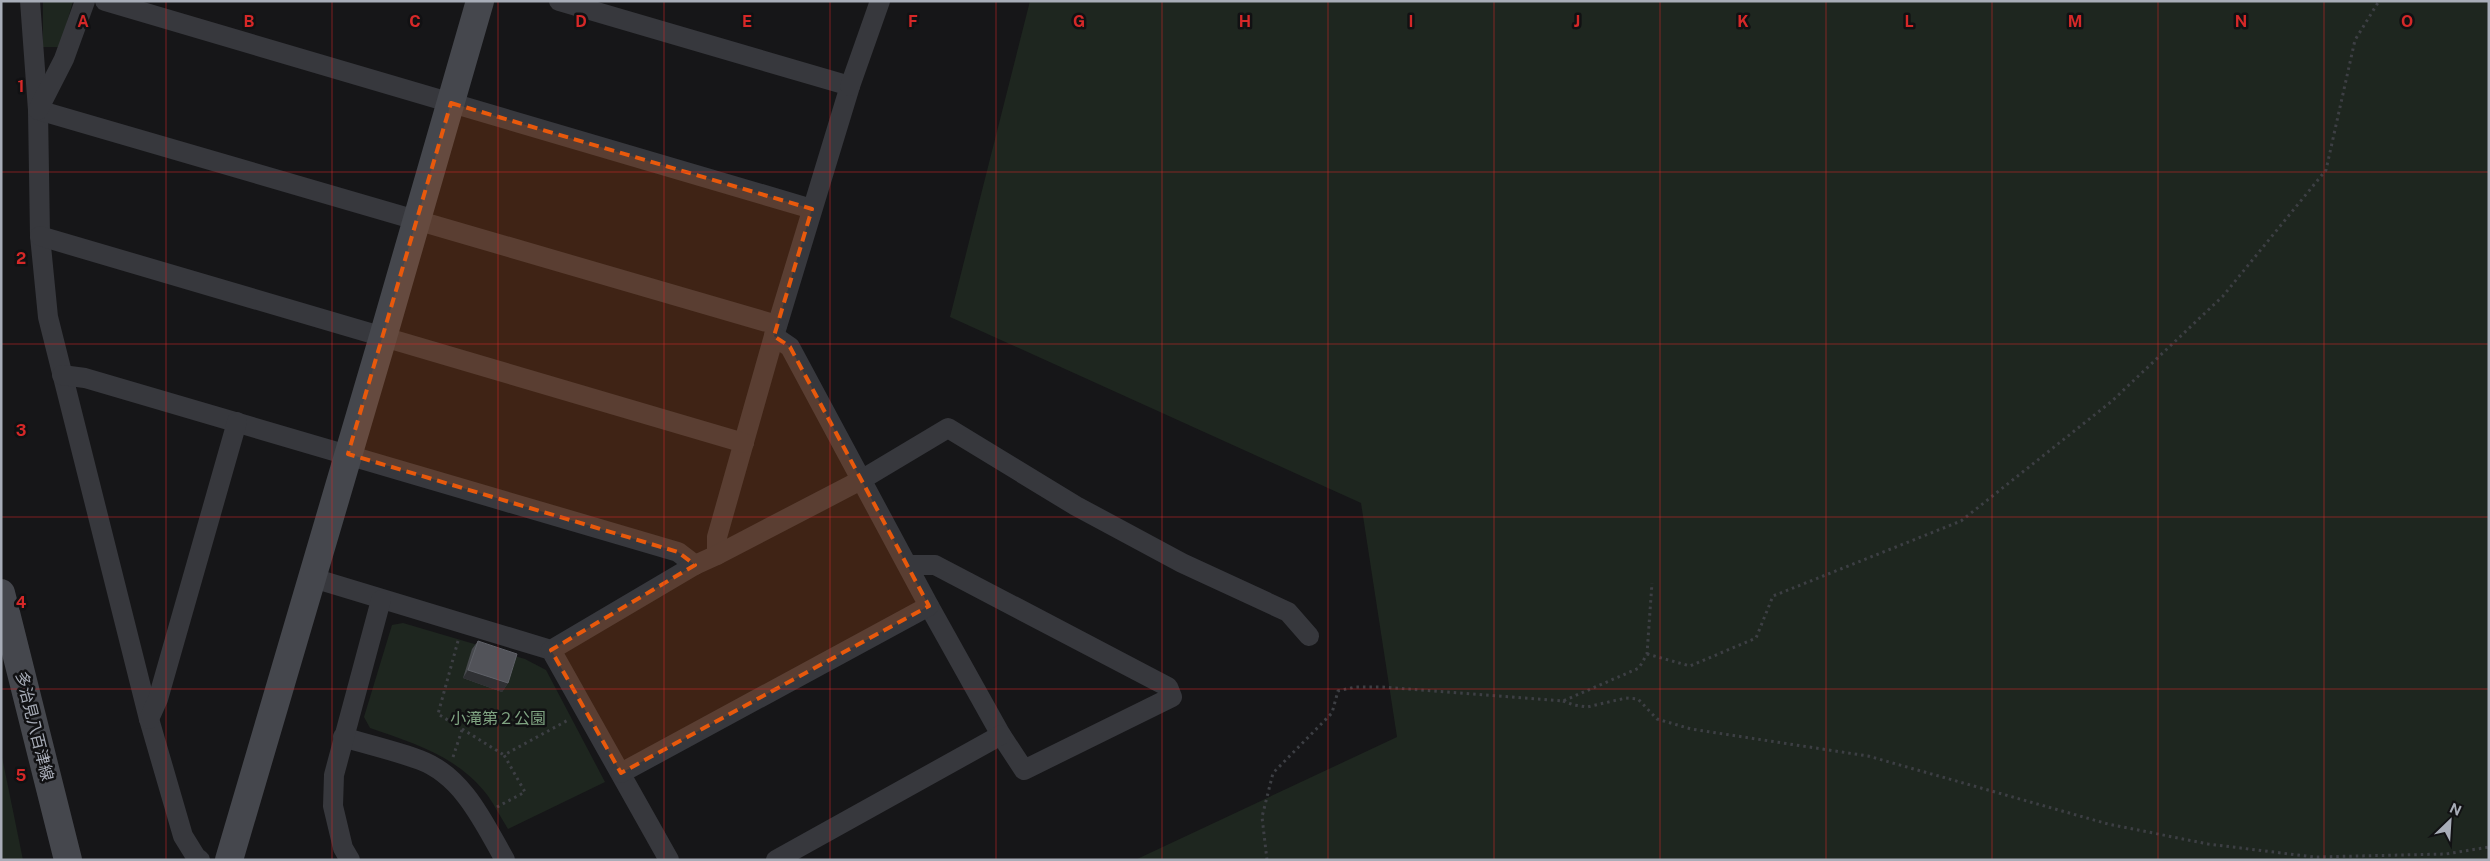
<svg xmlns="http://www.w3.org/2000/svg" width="2490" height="861" font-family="'Public Sans','Noto Sans JP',sans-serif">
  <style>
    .green { fill: #1e261f }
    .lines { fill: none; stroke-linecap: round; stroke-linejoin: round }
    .path { stroke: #3d3f44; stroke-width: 3; stroke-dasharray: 2.5 4; stroke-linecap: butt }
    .street { stroke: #37383d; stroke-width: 20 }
    .secondary { stroke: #45474d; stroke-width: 28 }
    .wall { fill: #47494d }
    .shaded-wall { fill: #2f3033 }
    .building { fill: #525359; stroke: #5f6168 }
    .marked { fill: #e8590c; fill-opacity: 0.2; stroke: #e8590c; stroke-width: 4; stroke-dasharray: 10 6; stroke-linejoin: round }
    .grid { fill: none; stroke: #d62828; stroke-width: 1; stroke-opacity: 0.55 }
    .labels { text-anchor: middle; stroke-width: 5; stroke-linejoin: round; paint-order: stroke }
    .park-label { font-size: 16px; fill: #7fa381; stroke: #111113 }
    .street-label { font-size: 16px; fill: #a8adb8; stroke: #111113 }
    .grid-label { font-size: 16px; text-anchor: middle; font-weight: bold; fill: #d62828; stroke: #111113; stroke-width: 5; stroke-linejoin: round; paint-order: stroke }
  </style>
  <rect width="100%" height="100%" fill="#161618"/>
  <!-- green -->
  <g class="green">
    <polygon points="43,1 73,1 60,47 43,47"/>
    <polygon points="1030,1 2489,1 2489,860 1135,860 1397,737 1361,503 950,317"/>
    <path d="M403 623 525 659 546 670 605 782 508 829C501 818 495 806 488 796 459 757 414 743 370 728L364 717 392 625Z"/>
    <polygon points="1,752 23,860 1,860"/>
  </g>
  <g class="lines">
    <!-- path -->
    <g class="path">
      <polyline points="458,641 438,714 504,755"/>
      <polyline points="1647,654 1690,666 1756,638 1773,596 1961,521 2112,401 2223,296 2326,170 2355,40 2379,1"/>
      <polyline points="1563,701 1574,705 1587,707 1626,698 1638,699 1657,719 1691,729 1868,756 2108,824 2208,844 2314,857 2446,854 2489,847"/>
      <polyline points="453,757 462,730"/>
      <polyline points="497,807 525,792 504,755 570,719"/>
      <polyline points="1267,860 1262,817 1273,773 1332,713 1338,691 1355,687 1382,687 1563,701 1639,668 1647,654 1652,583"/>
    </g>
    <!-- street -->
    <g class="street">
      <polyline points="30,1 38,110 40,236 48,317 149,719 183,836 196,857 200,860"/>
      <polyline points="105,1 812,209"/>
      <polyline points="559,1 850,86 774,336 717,537 717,555"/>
      <polyline points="850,86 880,1"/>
      <polyline points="38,110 777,325"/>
      <polyline points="38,110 64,59 85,1"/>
      <polyline points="40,236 744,443"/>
      <polyline points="774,336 790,347 929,606 1001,735 1024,770 1172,697 1168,687 935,565 908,565"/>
      <polyline points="62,375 85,378 678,552 695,565"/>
      <polyline points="313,578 551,650 669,860"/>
      <polyline points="551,650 695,565 717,555 861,480 948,428 1076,506 1182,563 1288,612 1309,636"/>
      <polyline points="149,719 158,699 237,422"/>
      <path d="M343 737C369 745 396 751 420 760 463 776 484 823 505 860"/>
      <polyline points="621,773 929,606"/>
      <polyline points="350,860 343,848 333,806 334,775 381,600"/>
      <polyline points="776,860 1001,735"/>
    </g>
    <!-- secondary -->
    <g class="secondary">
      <polyline points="1,593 68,860"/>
      <polyline points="229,860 383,337 480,1"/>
    </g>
  </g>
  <!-- wall -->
  <polygon class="wall" points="478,641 508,683 502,692 463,678 472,649"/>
  <!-- shaded-wall -->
  <polygon class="shaded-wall" points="468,670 508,683 502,692 463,678"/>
  <!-- building -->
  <polygon class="building" points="478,641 517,654 508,683 468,670"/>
  <!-- marked area -->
  <path class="marked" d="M451 103 812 209 774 336 790 347 929 606 621 773 551 650 695 565 678 552 348 454Z"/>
  <!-- grid -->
  <path class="grid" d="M166 1V860M332 1V860M498 1V860M664 1V860M830 1V860M996 1V860M1162 1V860M1328 1V860M1494 1V860M1660 1V860M1826 1V860M1992 1V860M2158 1V860M2324 1V860M1 172H2489M1 344H2489M1 517H2489M1 689H2489"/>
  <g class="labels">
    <!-- park labels -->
    <g class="park-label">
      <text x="498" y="724">小滝第２公園</text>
    </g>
    <!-- street labels -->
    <g class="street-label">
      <text transform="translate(35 726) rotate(76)" y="6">多治見八百津線</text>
    </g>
  </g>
  <g class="grid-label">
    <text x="83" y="27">A</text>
    <text x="249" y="27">B</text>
    <text x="415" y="27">C</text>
    <text x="581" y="27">D</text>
    <text x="747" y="27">E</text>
    <text x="913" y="27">F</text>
    <text x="1079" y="27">G</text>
    <text x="1245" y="27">H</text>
    <text x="1411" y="27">I</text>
    <text x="1577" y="27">J</text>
    <text x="1743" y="27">K</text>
    <text x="1909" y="27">L</text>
    <text x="2075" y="27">M</text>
    <text x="2241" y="27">N</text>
    <text x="2407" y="27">O</text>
    <text x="21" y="92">1</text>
    <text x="21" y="264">2</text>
    <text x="21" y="436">3</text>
    <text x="21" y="608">4</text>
    <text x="21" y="781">5</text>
  </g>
  <!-- border -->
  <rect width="2490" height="861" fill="none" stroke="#a8adb8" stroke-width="5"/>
  <!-- north arrow -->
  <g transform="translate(2450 821) rotate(25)" stroke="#111113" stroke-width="4" paint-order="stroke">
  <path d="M0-4L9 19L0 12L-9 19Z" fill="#a8adb8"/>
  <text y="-8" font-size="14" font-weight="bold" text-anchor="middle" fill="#a8adb8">N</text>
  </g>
</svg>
